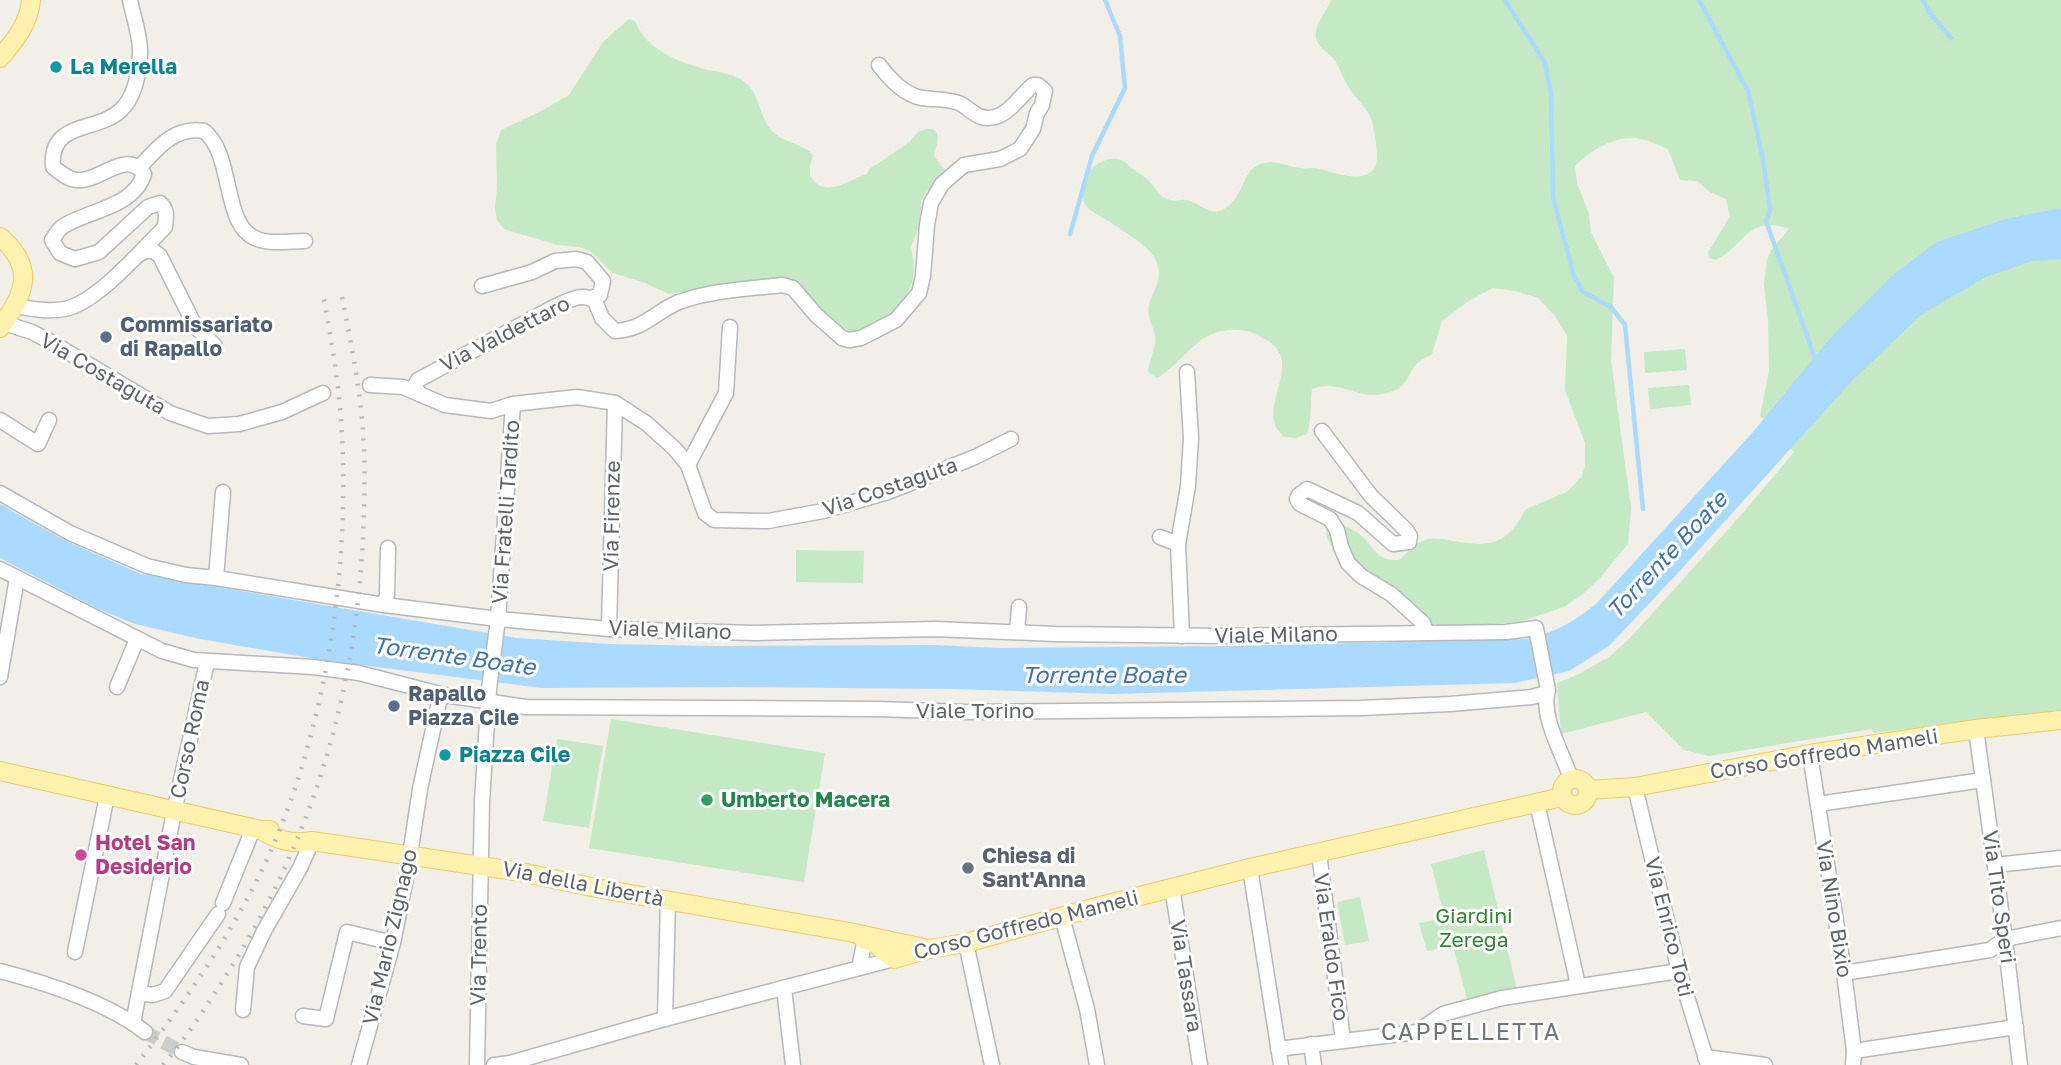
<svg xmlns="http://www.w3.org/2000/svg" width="2061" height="1065" font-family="'Golos Text',sans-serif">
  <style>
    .green { fill: #c5e8c5 }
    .water { fill: #aadaff }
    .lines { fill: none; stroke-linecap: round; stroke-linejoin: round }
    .stream { stroke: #aadaff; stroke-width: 4.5 }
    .minor-tunnel { stroke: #ccccc8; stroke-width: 14; stroke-dasharray: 14 7; stroke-linecap: butt }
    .minor-casing { stroke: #b5b8bc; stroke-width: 17 }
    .major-casing { stroke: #f2c960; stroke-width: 20 }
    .minor { stroke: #fff; stroke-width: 14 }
    .major { stroke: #fff2af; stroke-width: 18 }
    .rail { stroke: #b6b7b8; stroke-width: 4.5; stroke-dasharray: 2 9; stroke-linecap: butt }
    .culture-dot { fill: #0f9aa8; stroke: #fff; stroke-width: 2.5 }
    .service-dot { fill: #5c6f8a; stroke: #fff; stroke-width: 2.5 }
    .leisure-dot { fill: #2e9e5b; stroke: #fff; stroke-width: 2.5 }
    .hotel-dot { fill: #d1479c; stroke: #fff; stroke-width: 2.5 }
    .worship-dot { fill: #6b7280; stroke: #fff; stroke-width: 2.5 }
    .labels { text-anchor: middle; stroke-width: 6; stroke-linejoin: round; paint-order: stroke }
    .culture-label { font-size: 21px; font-weight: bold; fill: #0d838f; stroke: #fff; text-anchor: start }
    .service-label { font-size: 21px; font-weight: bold; fill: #4e5e75; stroke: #fff; text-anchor: start }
    .street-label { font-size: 21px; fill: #5f6368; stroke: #fff }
    .leisure-label { font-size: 21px; font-weight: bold; fill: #27864d; stroke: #fff; text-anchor: start }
    .hotel-label { font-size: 21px; font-weight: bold; fill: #b23c85; stroke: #fff; text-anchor: start }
    .worship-label { font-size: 21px; font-weight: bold; fill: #5b616d; stroke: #fff; text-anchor: start }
    .park-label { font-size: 21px; fill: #348238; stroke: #fff }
    .water-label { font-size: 23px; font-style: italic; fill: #4174aa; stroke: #fff }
    .neighbourhood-label { font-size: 23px; letter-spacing: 2px; fill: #70757a; stroke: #fff }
  </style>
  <rect width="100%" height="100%" fill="#f1efe8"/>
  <!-- green -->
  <g class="green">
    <path d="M1331 0H2061V710L1874 733 1872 729 1709 756 1684 750 1646 712 1561 734 1557 683 1577 675 1609 657 1630 638 1742 514 1794 452 1760 416 1769 371 1768 320 1764 285 1767 260 1771 250 1789 229C1748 214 1745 246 1716 260L1709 258 1708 253 1730 216 1726 199 1710 192 1697 181 1680 180 1668 149C1658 145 1646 139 1635 138 1612 137 1591 150 1575 166L1577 183 1589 214 1591 232 1614 278 1611 360 1631 508 1628 544 1599 579 1583 594 1564 607 1519 622 1448 627 1426 622 1373 576 1333 549 1327 538 1326 527 1336 522C1346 526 1359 532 1366 540 1378 554 1379 561 1399 560 1408 553 1414 543 1425 540 1434 537 1444 539 1453 541 1492 548 1507 544 1526 509L1567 492 1582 476 1585 466V443L1565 390 1567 335 1554 315 1538 298 1515 291 1493 288 1470 300 1442 321 1432 354C1425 358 1419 361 1414 367 1407 377 1405 387 1393 391 1359 405 1343 377 1312 389 1310 404 1312 419 1307 434L1296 438 1284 437C1282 434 1279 432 1277 429 1263 406 1294 372 1277 349 1272 342 1263 338 1255 334 1243 328 1224 329 1212 334 1191 343 1177 367 1157 378L1148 372C1149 362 1154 352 1155 341 1156 329 1146 318 1149 305 1151 295 1158 287 1159 275 1159 268 1157 261 1153 255 1143 242 1108 221 1093 212 1067 195 1090 156 1117 159 1124 160 1126 163 1130 167 1136 171 1142 175 1147 179 1159 190 1160 203 1181 200 1197 198 1208 219 1224 209 1250 194 1239 156 1279 163 1286 164 1293 168 1300 168 1305 169 1310 168 1315 168 1332 171 1364 186 1375 167 1380 160 1374 124 1370 116 1364 105 1354 97 1348 86 1342 77 1340 67 1333 58 1327 52 1318 47 1316 38 1313 25 1327 12 1331 0Z"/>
    <path d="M629 19 635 21C647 51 679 62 708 70 720 72 733 74 743 81 761 92 758 117 772 131 784 143 802 143 813 155L810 166V176C826 200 847 180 867 174L869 169C882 161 894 153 906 144 911 141 914 136 918 132 920 131 926 129 928 129 944 128 936 147 934 156L946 172 926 192 921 201 920 224 911 247 914 263 913 279 907 295 890 317 858 332H852L837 326 818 305 805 296 797 286 703 289 669 294 645 283 613 273 590 251 579 247 558 245 504 229 497 220 495 209 497 188 496 144 501 130 541 111 569 95 603 42Z"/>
    <polygon points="1685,349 1687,370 1645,373 1644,352"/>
    <polygon points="1689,385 1691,405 1650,409 1648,388"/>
    <polygon points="796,550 864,551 863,583 796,582"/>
    <polygon points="611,719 825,753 804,882 589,848"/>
    <polygon points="557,739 603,746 589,828 543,821"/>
    <polygon points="1484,850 1517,990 1467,999 1453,946 1427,951 1419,923 1445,918 1431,864"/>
    <polygon points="1360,897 1369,941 1345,945 1337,902"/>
  </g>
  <!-- water -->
  <path class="water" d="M2061 208V259L2032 261 1986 277 1921 315 1852 381 1677 574 1609 646 1569 671 1515 683 1112 694 951 689 739 687 541 688 322 660 200 639 135 624 98 609 0 558V504L62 539 141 574 517 638 610 644 715 646 934 645 1000 648 1222 646 1526 639C1558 631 1570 624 1596 604L1753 432 1831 337 1894 274 1937 242 2005 219Z"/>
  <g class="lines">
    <!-- stream -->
    <g class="stream">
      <polyline points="1505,0 1545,63 1551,93 1553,197 1574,276 1583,292 1611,307 1625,325 1643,509"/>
      <polyline points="1699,0 1748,91 1763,159 1770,210 1766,221 1816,361"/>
      <polyline points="1923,0 1929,12 1951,38"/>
      <polyline points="1070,234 1092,156 1125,88 1120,36 1105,0"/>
    </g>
    <!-- minor-tunnel -->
    <polyline class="minor-tunnel" points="145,1032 182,1052"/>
    <defs>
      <g id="minor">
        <path d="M139 168C157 148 175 126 204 131 234 154 222 224 255 238 269 245 290 241 305 241"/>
        <polyline points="138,255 147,250 155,252 160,256 195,326 215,346"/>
        <polyline points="482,286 532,272 555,261 576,259 587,262 603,281 600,295 591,298"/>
        <path d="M16 306C32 309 48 312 65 309 96 303 142 250 165 227 166 217 168 210 160 203L148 207 99 252 75 259 60 253 52 240C55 236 58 230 62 227 87 210 134 208 144 174 126 148 99 183 77 180 68 180 60 172 53 167 49 120 97 133 121 110 135 97 139 72 140 54 141 37 133 16 130 0"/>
        <polyline points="4,323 32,332 51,342 170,413 208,426 239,424 282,412 323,393"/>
        <polyline points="370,385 403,387 445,405 491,411 513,404 577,397 615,403 646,423 674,448 688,465 705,513 714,520 768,521 823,511 888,492 975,457 1011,439"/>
        <path d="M419 394 415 385 418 380 556 306C570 300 582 292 595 301L602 318 615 331C646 329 654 312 679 302 712 290 748 289 782 285L793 288 816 315 842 338 849 340 861 338 896 320 919 293 923 276 927 225 931 203 942 184 964 165 1000 159 1020 149 1033 129 1037 113 1042 105 1045 91 1038 85H1033C1021 95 1010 113 995 117 978 121 973 111 961 104 949 98 934 100 922 98 904 95 890 79 879 65"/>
        <polyline points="0,420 38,444 49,420"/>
        <polyline points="1322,431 1371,496 1406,530 1410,536 1409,542 1393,544 1358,513 1307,489 1299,495 1297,499 1300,504 1330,519 1337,530 1341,547 1348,563 1361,576 1391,594 1423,623 1427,633"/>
        <polyline points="688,465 726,393 730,327"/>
        <path d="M0 493 70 533 147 566 186 575 216 578 384 605 498 619 609 629 755 633 935 629 1056 634 1223 636 1506 632 1536 628 1548 690C1540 717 1563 753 1571 779"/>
        <polyline points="1160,537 1178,544"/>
        <polyline points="0,569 162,651 194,660 313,667 359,673 444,695 526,707 877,709 967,712 1360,708 1450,704 1532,697 1546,693"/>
        <polyline points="216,578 223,492"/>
        <polyline points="384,605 387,595 388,548"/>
        <polyline points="609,629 615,403"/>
        <polyline points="1017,632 1019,607"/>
        <polyline points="1182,636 1178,544 1188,486 1191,438 1187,372"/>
        <polyline points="0,677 17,578"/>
        <polyline points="117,687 137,639"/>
        <polyline points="1976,729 2005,939 2020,1065"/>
        <polyline points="1810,754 1844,973 1854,1051 1853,1065"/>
        <polyline points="1635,787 1679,971 1708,1065"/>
        <polyline points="1537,803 1578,985"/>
        <polyline points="1818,804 1983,780"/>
        <polyline points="1319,853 1343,1040"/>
        <polyline points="1995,865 2061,858"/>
        <polyline points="1250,868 1281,1065"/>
        <polyline points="1172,887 1200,1065"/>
        <polyline points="223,903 253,829"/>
        <polyline points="1062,917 1087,1009 1097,1065"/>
        <polyline points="855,934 863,939 864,944 859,968"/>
        <polyline points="966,943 992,1065"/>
        <polyline points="75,952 107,796"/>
        <path d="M0 971C46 983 107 1002 145 1032"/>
        <polyline points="1844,973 1990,950 2005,939 2061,928"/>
        <polyline points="784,988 793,1065"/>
        <polyline points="139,993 153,995 165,991 218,914"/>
        <polyline points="243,1010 247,967 264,931 300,868 312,841"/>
        <polyline points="303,1016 326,1019 347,932 393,943"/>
        <polyline points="665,1019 668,900"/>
        <polyline points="133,1023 174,812 207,662"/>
        <polyline points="1311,1044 1314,1065"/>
        <polyline points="1278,1049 1417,1032 1443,1014 1502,998 1679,971"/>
        <polyline points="1854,1051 2016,1027"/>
        <polyline points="182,1052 194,1057 241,1065"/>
        <polyline points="1705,1057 1765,1065"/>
        <polyline points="359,1065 393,943 408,868 420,789 439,702 444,695"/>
        <polyline points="477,1065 482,802 489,689 498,619 513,404"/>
        <polyline points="494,1065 510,1063 657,1021 894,959"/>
      </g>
      <g id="major">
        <path d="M0 58C15 40 29 24 31 0"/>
        <path d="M0 237C37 268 24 295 0 328"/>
        <polyline points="0,771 261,830 270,830"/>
        <circle cx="1575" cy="792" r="13"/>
        <polyline points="1588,790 1635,787 1810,754 1976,729 2061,720"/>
        <path d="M261 830C279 841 292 844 312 841L521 872 596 888 849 932 924 948"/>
        <polyline points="863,939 874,943 894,959 929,949 966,943 1089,909 1250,868 1562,797"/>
      </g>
    </defs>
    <!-- minor casing -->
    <use href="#minor" class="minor-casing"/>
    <!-- major casing -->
    <use href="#major" class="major-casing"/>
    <!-- minor -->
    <use href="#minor" class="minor"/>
    <!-- major -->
    <use href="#major" class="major"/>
    <!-- rail -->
    <g class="rail">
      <path d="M136 1065C188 998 239 924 273 846 328 718 351 559 341 420 338 378 331 337 323 295"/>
      <path d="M163 1065C187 1037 207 1005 227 974 330 811 369 641 364 449 362 396 351 344 341 292"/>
    </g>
  </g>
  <!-- markers -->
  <g class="culture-dot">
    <circle cx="56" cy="67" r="7"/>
    <circle cx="445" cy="755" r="7"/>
  </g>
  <g class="service-dot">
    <circle cx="106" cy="337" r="7"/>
    <circle cx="394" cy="706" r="7"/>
  </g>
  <circle class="leisure-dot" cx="707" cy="800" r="7"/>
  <circle class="hotel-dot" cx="81" cy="855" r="7"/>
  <circle class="worship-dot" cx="968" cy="868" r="7"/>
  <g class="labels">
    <!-- culture labels -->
    <g class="culture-label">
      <text x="70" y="74">La Merella</text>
      <text x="459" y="762">Piazza Cile</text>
    </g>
    <!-- service labels -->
    <g class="service-label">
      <text x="120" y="332">Commissariato<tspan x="120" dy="24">di Rapallo</tspan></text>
      <text x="408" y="701">Rapallo<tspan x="408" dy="24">Piazza Cile</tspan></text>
    </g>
    <!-- street labels -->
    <g class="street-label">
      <text transform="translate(505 334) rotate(-27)" y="7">Via Valdettaro</text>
      <text transform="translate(103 374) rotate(30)" y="7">Via Costaguta</text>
      <text transform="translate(890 487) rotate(-19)" y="7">Via Costaguta</text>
      <text transform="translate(506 512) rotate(-86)" y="7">Via Fratelli Tardito</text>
      <text transform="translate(612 516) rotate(-89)" y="7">Via Firenze</text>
      <text transform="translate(670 630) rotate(2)" y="7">Viale Milano</text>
      <text transform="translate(1276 635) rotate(-1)" y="7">Viale Milano</text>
      <text x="975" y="718">Viale Torino</text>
      <text transform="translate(190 739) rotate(-78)" y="7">Corso Roma</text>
      <text transform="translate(1824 754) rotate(-9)" y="7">Corso Goffredo Mameli</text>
      <text transform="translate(583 884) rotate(11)" y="7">Via della Libertà</text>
      <text transform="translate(1999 897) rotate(82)" y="7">Via Tito Speri</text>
      <text transform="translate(1834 909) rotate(81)" y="7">Via Nino Bixio</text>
      <text transform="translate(1026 925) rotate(-14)" y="7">Corso Goffredo Mameli</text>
      <text transform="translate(1669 927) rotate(76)" y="7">Via Enrico Toti</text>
      <text transform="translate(390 937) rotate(-77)" y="7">Via Mario Zignago</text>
      <text transform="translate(1331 947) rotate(82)" y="7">Via Eraldo Fico</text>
      <text transform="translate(479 955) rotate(-89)" y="7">Via Trento</text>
      <text transform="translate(1186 976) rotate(81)" y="7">Via Tassara</text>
    </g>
    <!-- leisure labels -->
    <g class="leisure-label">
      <text x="721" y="807">Umberto Macera</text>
    </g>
    <!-- hotel labels -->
    <g class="hotel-label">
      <text x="95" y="850">Hotel San<tspan x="95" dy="24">Desiderio</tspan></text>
    </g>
    <!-- worship labels -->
    <g class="worship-label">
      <text x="982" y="863">Chiesa di<tspan x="982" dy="24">Sant'Anna</tspan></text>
    </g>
    <!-- park labels -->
    <g class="park-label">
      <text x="1474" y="923">Giardini<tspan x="1474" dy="24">Zerega</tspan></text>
    </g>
    <!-- water labels -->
    <g class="water-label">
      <text transform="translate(1667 555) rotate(-47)" y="8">Torrente Boate</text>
      <text transform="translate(454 656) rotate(8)" y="8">Torrente Boate</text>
      <text x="1104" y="683">Torrente Boate</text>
    </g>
    <!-- neighbourhood labels -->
    <g class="neighbourhood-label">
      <text x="1471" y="1040">CAPPELLETTA</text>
    </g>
  </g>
</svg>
